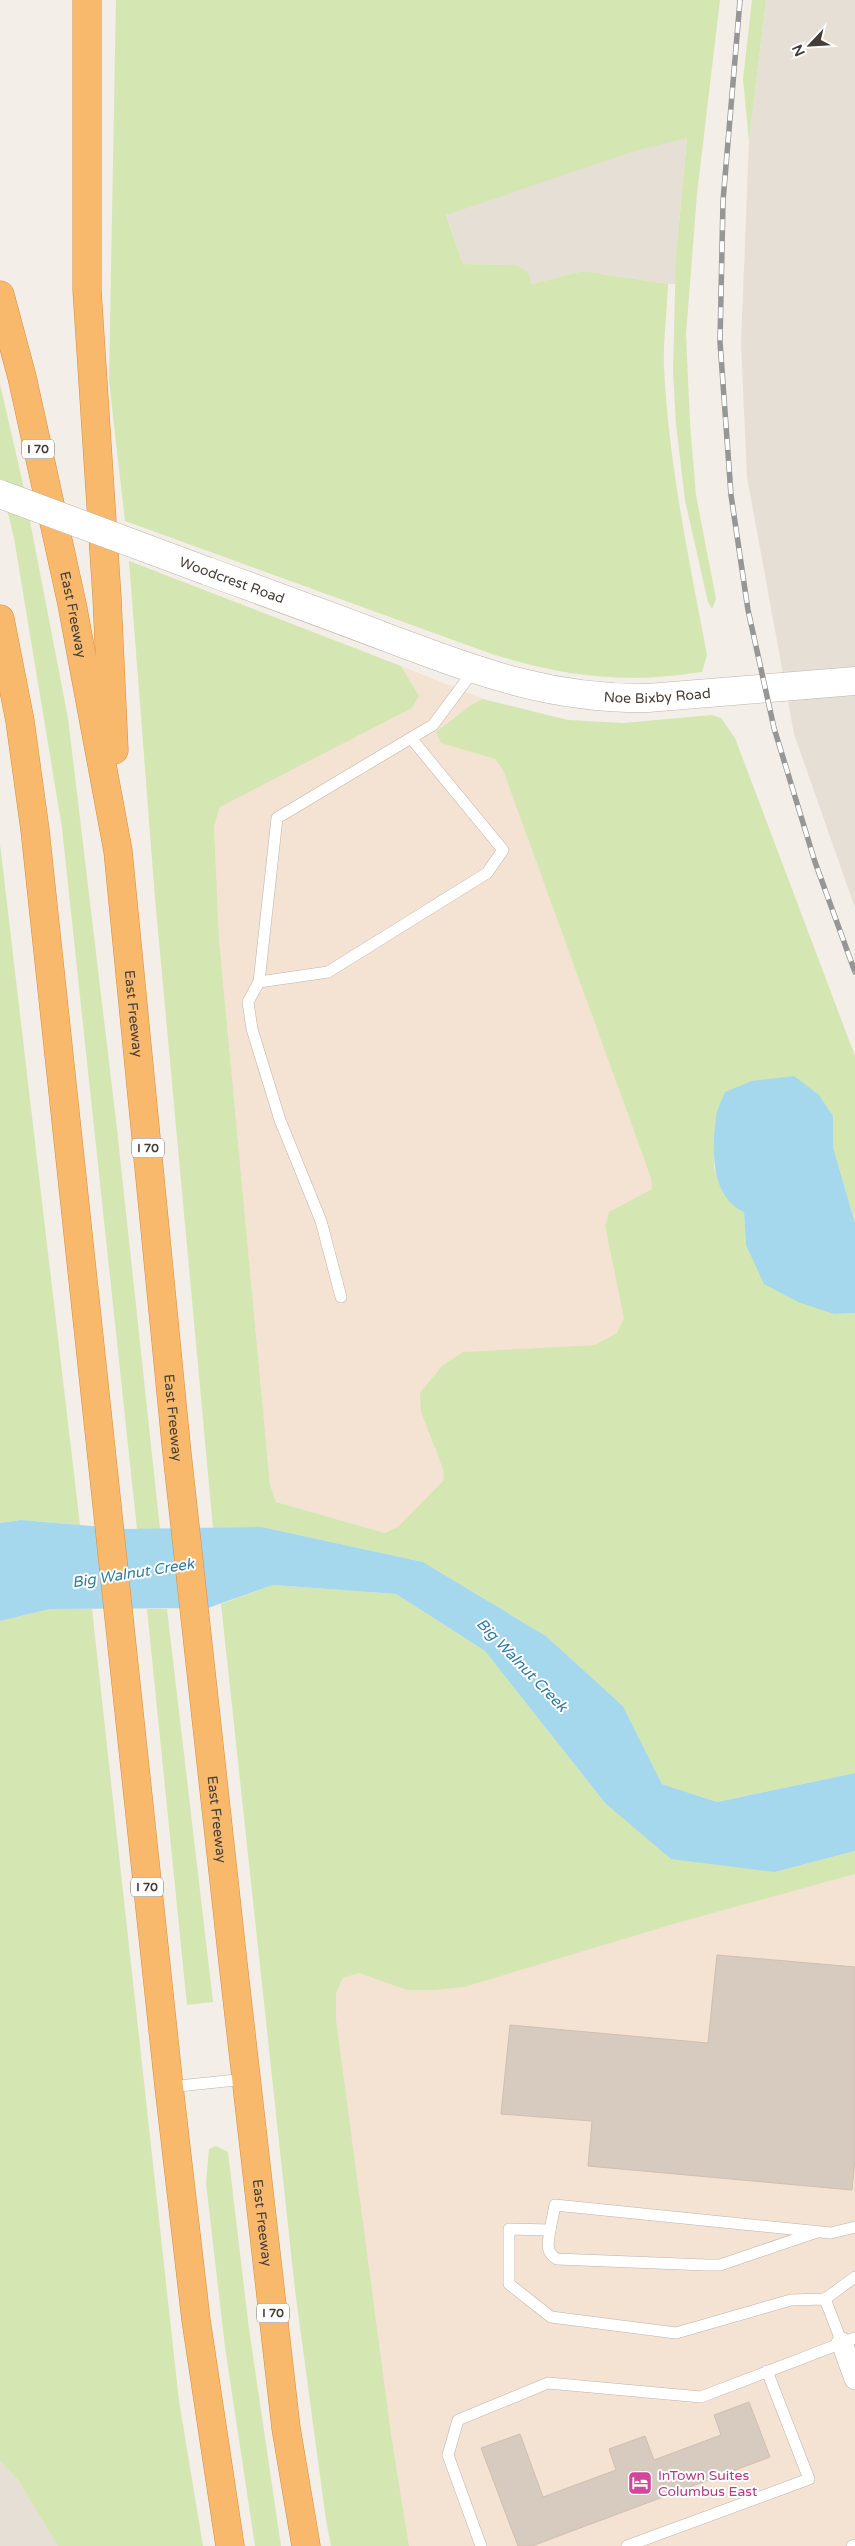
<svg xmlns="http://www.w3.org/2000/svg" width="855" height="2546" font-family="'Varela Round',sans-serif">
  <style>
    .residential { fill: #e6dfd5 }
    .commercial { fill: #f4e2d2 }
    .green { fill: #d4e6b1 }
    .water { fill: #a5d8ed }
    .building { fill: #d7cbbf; stroke: #cebfb0 }
    .lines { fill: none; stroke-linecap: round; stroke-linejoin: round }
    .service-casing { stroke: #beb4aa; stroke-width: 12 }
    .minor-casing { stroke: #beb4aa; stroke-width: 22 }
    .tertiary-casing { stroke: #beb4aa; stroke-width: 29 }
    .motorway-casing { stroke: #d78c3c; stroke-width: 29 }
    .service { stroke: #fff; stroke-width: 11 }
    .minor { stroke: #fff; stroke-width: 21 }
    .tertiary { stroke: #fff; stroke-width: 28 }
    .motorway { stroke: #f8b96c; stroke-width: 28 }
    .rail-casing { stroke: #969696; stroke-width: 5.5 }
    .rail { stroke: #fff; stroke-width: 4; stroke-dasharray: 11; stroke-linecap: butt }
    .tertiary-bridge-casing { stroke: #beb4aa; stroke-width: 29; stroke-linecap: butt }
    .tertiary-bridge { stroke: #fff; stroke-width: 28 }
    .labels { text-anchor: middle; stroke-width: 4; stroke-linejoin: round; paint-order: stroke }
    .shield { fill: #fff; stroke: #7d7772; stroke-width: 1 }
    .shield-label { font-size: 12px; font-weight: bold; fill: #453d36 }
    .street-label { font-size: 14px; fill: #453d36; stroke: #fff }
    .hotel-label { font-size: 14px; fill: #b23c85; stroke: #fff; text-anchor: start }
    .water-label { font-size: 15px; font-style: italic; fill: #307c9d; stroke: #fff }
  </style>
  <rect width="100%" height="100%" fill="#f3eee7"/>
  <!-- residential -->
  <g class="residential">
    <polygon points="766,0 855,0 855,908 794,734 747,477 741,344 749,141"/>
    <polygon points="687,137 676,256 677,284 668,284 583,271 531,284 515,265 463,264 446,214 639,150"/>
    <polygon points="0,2461 18,2480 58,2546 0,2546"/>
  </g>
  <!-- commercial -->
  <g class="commercial">
    <polygon points="401,666 483,699 471,705 436,732 441,743 495,759 503,770 651,1178 652,1189 609,1212 605,1226 624,1318 617,1333 595,1345 463,1352 421,1412 443,1469 444,1480 398,1528 386,1533 276,1502 270,1485 219,939 214,826 220,807 412,708 419,696"/>
    <polygon points="855,1874 855,2546 409,2546 392,2441 336,2019 336,1993 343,1978 359,1973 407,1990 670,1925"/>
  </g>
  <!-- green -->
  <g class="green">
    <path d="M116 0H720L697 194 686 334 690 424 696 495 716 599 712 609 708 602 685 500 676 424 673 371 676 256 687 138 639 150 446 215 463 264 515 265 528 272 531 284 583 271 668 284C667 312 663 341 664 368 669 465 689 560 707 655L702 672C624 684 567 677 492 654L125 521 109 381Z"/>
    <polygon points="752,0 766,0 749,141 743,79"/>
    <polygon points="0,384 22,480 68,718 117,1129 160,1529 137,1529 62,828 14,538 0,480"/>
    <polygon points="129,561 401,666 419,696 412,708 220,807 214,826 219,939 270,1485 276,1502 385,1533 398,1527 444,1480 443,1469 421,1412 420,1393 442,1366 463,1352 595,1345 617,1333 624,1318 605,1226 609,1212 652,1189 651,1178 503,770 495,759 441,743 436,732 471,705 483,699 568,720 624,723 712,715 721,718 735,738 855,1056 855,1223 833,1147 833,1116 716,1116 714,1168 724,1193 744,1212 746,1245 834,1314 855,1313 855,1773 717,1802 662,1784 623,1706 546,1636 423,1562 262,1527 213,1528 155,898"/>
    <polygon points="0,844 80,1525 21,1520 0,1523"/>
    <polygon points="273,1585 396,1594 485,1651 605,1803 775,1872 855,1851 855,1874 670,1925 464,1987 434,1990 407,1990 359,1973 343,1978 336,1993 336,2019 392,2441 409,2546 331,2546 326,2520 295,2290 221,1604"/>
    <polygon points="50,1609 92,1609 179,2401 203,2546 58,2546 18,2480 0,2461 0,1621"/>
    <polygon points="147,1609 167,1609 213,2002 187,2005"/>
    <polygon points="216,2146 228,2152 249,2329 281,2546 255,2546 225,2347 206,2183 209,2149"/>
  </g>
  <!-- water -->
  <g class="water">
    <path d="M794 1076 819 1095 833 1116V1147L855 1223V1313L834 1314 798 1302 764 1284 746 1245 744 1212C710 1197 712 1149 716 1117 717 1109 722 1100 725 1092L752 1081Z"/>
    <polygon points="21,1520 127,1529 262,1527 423,1562 546,1636 623,1706 662,1784 717,1802 855,1773 855,1851 775,1872 671,1859 605,1803 485,1651 396,1594 273,1585 208,1608 50,1609 0,1621 0,1523"/>
  </g>
  <!-- building -->
  <g class="building">
    <polygon points="717,1955 855,1967 855,2160 852,2190 588,2166 592,2121 501,2114 510,2025 708,2043"/>
    <polygon points="749,2402 770,2457 532,2546 518,2546 481,2448 520,2434 543,2497 616,2470 609,2449 645,2436 654,2460 721,2435 714,2415"/>
  </g>
  <g class="lines">
    <defs>
      <g id="service">
        <polyline points="411,738 503,850 487,873 328,972 259,982 277,818 411,738 433,725 474,670"/>
        <polyline points="259,982 248,1002 252,1029 280,1120 321,1221 341,1297"/>
        <polyline points="169,2087 246,2079"/>
        <path d="M550 2230C548 2243 545 2252 557 2259L706 2265H720L817 2232"/>
        <polyline points="825,2299 855,2277"/>
        <polyline points="842,2343 825,2299 791,2300 676,2333 551,2317 509,2284 509,2229 550,2230 555,2205 831,2233 855,2227"/>
        <polyline points="481,2546 448,2455 458,2420 548,2383 701,2397 855,2338"/>
        <polyline points="627,2546 809,2479 767,2371"/>
        <polyline points="852,2546 855,2545"/>
      </g>
      <polyline id="minor" points="842,2343 855,2379"/>
      <g id="tertiary">
        <path id="s1" d="M207 571C267 593 328 615 388 638 480 672 548 699 648 698L855 681"/>
      </g>
      <g id="motorway">
        <polyline points="87,0 87,290 107,598 114,750"/>
        <path id="s2" d="M0 295 22 377 72 604 118 851 176 1444 233 1963 286 2428 306 2546"/>
        <polyline points="0,619 20,721 35,830 169,2087 196,2320 230,2546"/>
      </g>
    </defs>
    <!-- service casing -->
    <use href="#service" class="service-casing"/>
    <!-- minor casing -->
    <use href="#minor" class="minor-casing"/>
    <!-- tertiary casing -->
    <use href="#tertiary" class="tertiary-casing"/>
    <!-- motorway casing -->
    <use href="#motorway" class="motorway-casing"/>
    <!-- service -->
    <use href="#service" class="service"/>
    <!-- minor -->
    <use href="#minor" class="minor"/>
    <!-- tertiary -->
    <use href="#tertiary" class="tertiary"/>
    <!-- motorway -->
    <use href="#motorway" class="motorway"/>
    <defs>
      <polyline id="rail" points="740,0 723,201 720,342 731,495 748,610 774,728 815,862 855,972"/>
    </defs>
    <!-- rail casing -->
    <use href="#rail" class="rail-casing"/>
    <!-- rail -->
    <use href="#rail" class="rail"/>
    <defs>
      <polyline id="tertiary-bridge" points="0,494 207,571"/>
    </defs>
    <!-- tertiary-bridge casing -->
    <use href="#tertiary-bridge" class="tertiary-bridge-casing"/>
    <!-- tertiary-bridge -->
    <use href="#tertiary-bridge" class="tertiary-bridge"/>
  </g>
  <!-- icons -->
  <defs>
    <symbol id="hotel-square" viewBox="-11 -11 22 22"><rect x="-9" y="-9" width="18" height="18" rx="4" fill="#d1479c" stroke="#fff"/><path d="M-6-4.5h1.5V1H6V5H4.5V3h-9V5H-6ZM-4 0a1.8 1.8 0 1 1 3.6 0ZM.5 0V-2.5h3Q6-2.5 6 0Z" fill="#fff"/></symbol>
  </defs>
  <g fill-rule="evenodd">
    <use href="#hotel-square" x="626" y="2469" width="28" height="28"/>
  </g>
  <g class="labels">
    <!-- shield labels -->
    <g class="shield">
      <rect x="22" y="439.5" width="32" height="19" rx="4"/>
      <rect x="132" y="1138.5" width="32" height="19" rx="4"/>
      <rect x="131" y="1877.5" width="32" height="19" rx="4"/>
      <rect x="257" y="2303.5" width="32" height="19" rx="4"/>
    </g>
    <g class="shield-label">
      <text x="38" y="453">I 70</text>
      <text x="148" y="1152">I 70</text>
      <text x="147" y="1891">I 70</text>
      <text x="273" y="2317">I 70</text>
    </g>
    <!-- street labels -->
    <g class="street-label">
      <text transform="translate(232 580) rotate(20)" y="5">Woodcrest Road</text>
      <text dy="5" stroke="none"><textPath href="#s2" startOffset="328">East Freeway</textPath></text>
      <text dy="5" stroke="none"><textPath href="#s1" startOffset="471">Noe Bixby Road</textPath></text>
      <text dy="5" stroke="none"><textPath href="#s2" startOffset="732">East Freeway</textPath></text>
      <text dy="5" stroke="none"><textPath href="#s2" startOffset="1138">East Freeway</textPath></text>
      <text dy="5" stroke="none"><textPath href="#s2" startOffset="1542">East Freeway</textPath></text>
      <text dy="5" stroke="none"><textPath href="#s2" startOffset="1948">East Freeway</textPath></text>
    </g>
    <!-- hotel labels -->
    <g class="hotel-label">
      <text x="658" y="2480">InTown Suites<tspan x="658" dy="16">Columbus East</tspan></text>
    </g>
    <!-- water labels -->
    <g class="water-label">
      <text transform="translate(133 1573) rotate(-9)" y="5">Big Walnut Creek</text>
      <text transform="translate(522 1665) rotate(46)" y="5">Big Walnut Creek</text>
    </g>
  </g>
  <!-- north arrow -->
  <g transform="translate(810 45) rotate(245)" stroke="#ffffff" stroke-width="4" paint-order="stroke">
  <path d="M0-4L9 19L0 12L-9 19Z" fill="#453d36"/>
  <text y="-8" font-size="14" font-weight="bold" text-anchor="middle" fill="#453d36">N</text>
  </g>
</svg>
